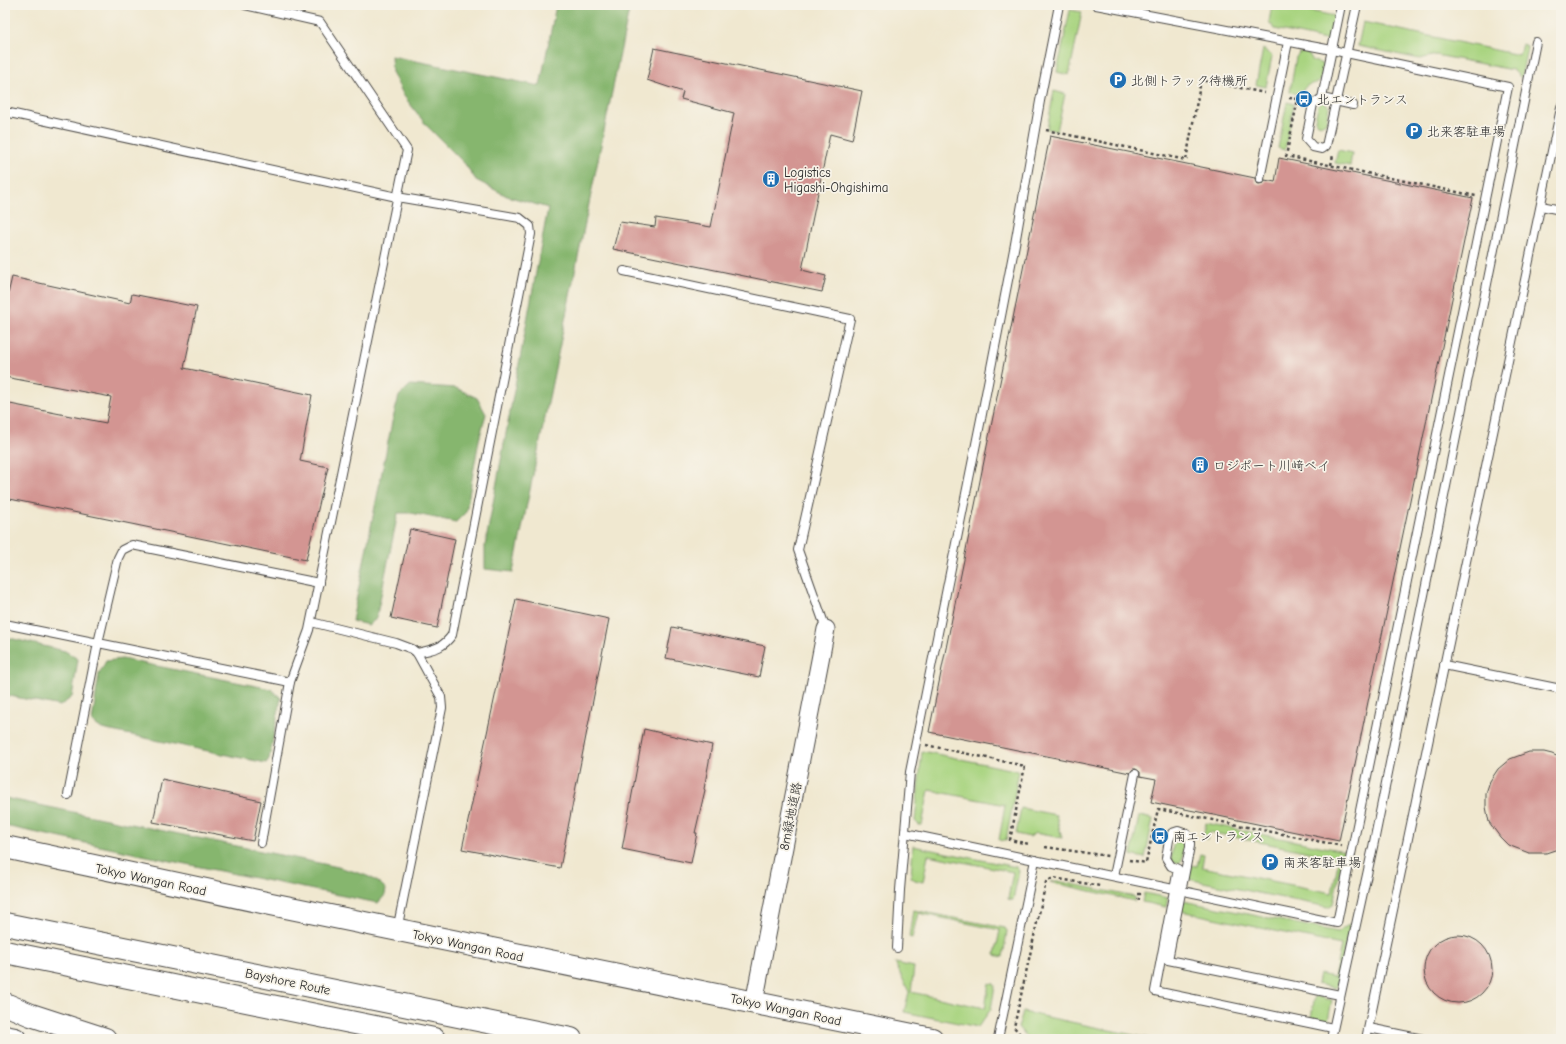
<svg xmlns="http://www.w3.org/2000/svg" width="1566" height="1044" font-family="'Comic Neue','Klee One',sans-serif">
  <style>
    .green { fill: #a9d480; stroke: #6a8056 }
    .forest { fill: #86b66e; stroke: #58704c }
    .building { fill: #d39592 }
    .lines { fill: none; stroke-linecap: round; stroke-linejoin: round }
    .lane-casing { stroke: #494744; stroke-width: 10 }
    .street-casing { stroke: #494744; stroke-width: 19 }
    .highway-casing { stroke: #494744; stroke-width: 24 }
    .path { stroke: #494744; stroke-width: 2.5; stroke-dasharray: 3 3; stroke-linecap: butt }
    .lane { stroke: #fff; stroke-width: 8 }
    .street { stroke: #fff; stroke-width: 17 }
    .highway { stroke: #fff; stroke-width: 22 }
    .labels { text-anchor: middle; stroke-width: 3.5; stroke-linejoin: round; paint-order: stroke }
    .poi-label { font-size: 13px; fill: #2b2b2b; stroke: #f7f3e8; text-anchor: start }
    .street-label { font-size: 13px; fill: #2b2b2b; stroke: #f7f3e8 }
  </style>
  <rect width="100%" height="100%" fill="#f7f3e8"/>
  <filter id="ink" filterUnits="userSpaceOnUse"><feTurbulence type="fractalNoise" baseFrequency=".025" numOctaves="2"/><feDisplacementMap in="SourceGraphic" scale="8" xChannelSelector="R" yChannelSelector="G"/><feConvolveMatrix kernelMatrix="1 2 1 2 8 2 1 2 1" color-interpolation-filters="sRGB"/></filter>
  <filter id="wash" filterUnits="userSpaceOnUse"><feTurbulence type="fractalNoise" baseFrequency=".012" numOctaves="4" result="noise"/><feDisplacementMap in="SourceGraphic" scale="16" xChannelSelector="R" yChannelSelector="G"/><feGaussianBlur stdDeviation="0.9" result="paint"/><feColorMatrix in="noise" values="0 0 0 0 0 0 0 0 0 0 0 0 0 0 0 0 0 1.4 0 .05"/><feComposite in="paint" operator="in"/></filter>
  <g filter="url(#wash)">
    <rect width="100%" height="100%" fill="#f0e8d0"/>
    <!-- green -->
    <g class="green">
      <polygon points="1272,5 1279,5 1335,16 1330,41 1275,29 1269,22"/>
      <polygon points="1070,10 1082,12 1069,75 1057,72"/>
      <polygon points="1363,22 1519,55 1522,44 1526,45 1527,48 1521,78 1513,70 1436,55 1420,59 1358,46"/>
      <polygon points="1263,49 1272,56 1266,87 1256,85"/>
      <path d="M1305 52 1309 54 1313 61 1323 64C1323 68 1322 76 1320 80 1316 87 1306 79 1301 95L1290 92 1296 57 1300 53Z"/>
      <polygon points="1054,91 1065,94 1057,131 1047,129"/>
      <polygon points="1287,102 1294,104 1285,150 1278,148"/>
      <polygon points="1322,102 1326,103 1329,107 1326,123 1322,125 1318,124 1315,120 1318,106"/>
      <polygon points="1338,150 1352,153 1350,166 1335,163"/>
      <polygon points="922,751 1019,771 1006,841 999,840 1005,805 929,790 922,825 919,825 915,821"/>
      <polygon points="1021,808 1056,815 1062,838 1035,833 1030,837 1016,834"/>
      <polygon points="1139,816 1153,819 1145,858 1131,855"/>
      <polygon points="1206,823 1344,851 1333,904 1328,907 1188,879 1191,865 1197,866 1200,854 1204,855 1202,867 1332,893 1339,858 1209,832 1207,839 1203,838"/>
      <polygon points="1178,841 1181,842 1184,846 1182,860 1179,863 1174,863 1171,860 1173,845"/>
      <polygon points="913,846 1016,867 1019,871 1013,900 1008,899 1013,872 928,855 923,882 915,880 911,877"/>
      <polygon points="1057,881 1135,897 1135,901 1050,882"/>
      <polygon points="1144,893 1168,898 1166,907 1142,902"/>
      <polygon points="1183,901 1338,932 1350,924 1336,988 1317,984 1319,974 1334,977 1341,945 1181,911"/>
      <polygon points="913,910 1005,928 1007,931 1003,957 995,955 1000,930 918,913 912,938 909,937"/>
      <polygon points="895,963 914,967 911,992 985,1008 989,983 994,984 995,986 991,1009 978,1027 904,1012 909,992"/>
      <polygon points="1315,996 1332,1000 1328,1020 1311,1017"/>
      <polygon points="1023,1012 1152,1039 1028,1039 1018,1027"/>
    </g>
    <!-- forest -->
    <g class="forest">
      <polygon points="556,5 630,5 513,572 485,569 485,546 548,208 507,196 476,180 465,164 427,126 404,96 392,72 391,56 540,86"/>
      <polygon points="410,385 456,388 477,398 486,414 479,440 466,512 456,522 411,513 398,513 376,619 368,625 352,621 392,422 399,396"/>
      <polygon points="5,637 65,651 78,659 72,697 60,706 5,695"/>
      <polygon points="122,659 271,689 281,698 269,759 266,763 102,729 92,722 99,674 106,661"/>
      <path d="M5 798 338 867C354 872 374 875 386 889L385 895 378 903 166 860 5 826Z"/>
    </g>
    <g id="blocks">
      <!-- building -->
      <g class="building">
        <polygon points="654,48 862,91 852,140 830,134 802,270 826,276 822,292 613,249 620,222 655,227 656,218 711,227 734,113 681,99 683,92 647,80"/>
        <polygon points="1050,136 1255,178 1256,183 1259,184 1264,183 1265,180 1275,182 1279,158 1473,198 1339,841 1151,802 1156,779 1140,776 1140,772 1136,769 1133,769 1130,773 929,732"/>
        <polygon points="12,277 130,303 132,294 197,307 184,368 312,395 300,461 328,467 306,560 5,498 5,403 106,423 111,397 5,377 5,307"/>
        <polygon points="410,529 455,539 437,628 391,618"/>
        <polygon points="516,599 609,619 560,868 462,849"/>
        <polygon points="672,627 765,646 759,677 666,658"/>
        <polygon points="644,729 712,745 704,789 705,790 695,833 697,833 691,863 622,849"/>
        <polygon points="1529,752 1544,752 1552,754 1561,758 1561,848 1546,853 1529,853 1508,845 1500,837 1489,822 1486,807 1486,793 1490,781 1498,769 1510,759"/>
        <polygon points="162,779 261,801 253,841 153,822"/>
        <circle cx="1458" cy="969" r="34"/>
      </g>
    </g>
  </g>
  <g filter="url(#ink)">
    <use href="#blocks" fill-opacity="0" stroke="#494744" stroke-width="1"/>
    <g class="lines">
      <defs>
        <g id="lane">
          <polyline points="245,5 320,22 407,150 309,630 290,682 261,843"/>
          <polyline points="1341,5 1322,98 1313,104 1306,139 1313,147 1322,149 1326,146 1357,5"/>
          <polyline points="1322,98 1353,105"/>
          <path d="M5 112 397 197 520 218 530 226 531 234 452 635C442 649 434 649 417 653"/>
          <polyline points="1260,179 1288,42"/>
          <polyline points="1541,206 1561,210"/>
          <polyline points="624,271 850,319 798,550 826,629"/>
          <polyline points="311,622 396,643 412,649 417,653 441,697 442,708 397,930"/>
          <polyline points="5,624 290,682"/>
          <polyline points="1444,665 1561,689"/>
          <polyline points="68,795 98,643 118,558 122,550 132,545 319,583"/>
          <polyline points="905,833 1337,923 1508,87 1332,50 1096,5"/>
          <polyline points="1114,876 1135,774"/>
          <polyline points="897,948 900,890 910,772 982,414 1015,244 1040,101 1059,5"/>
          <polyline points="1333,1028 1155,991 1178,869 1171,866 1166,858 1169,840 1172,833 1178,831 1187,834 1190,839 1190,846 1168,960 1340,995"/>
          <polyline points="1369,1028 1423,1039"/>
          <polyline points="998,1039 1035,860"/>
          <polyline points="1331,1039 1373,847 1536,42"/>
          <polyline points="1366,1039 1561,108"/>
        </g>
        <polyline id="street" points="754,1003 826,629"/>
        <g id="highway">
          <polyline points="5,847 271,904 932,1039"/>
          <polyline points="5,924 571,1039"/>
          <polyline points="5,952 434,1039"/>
          <polyline points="5,1004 31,1015 105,1039"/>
          <polyline points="5,1037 15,1039"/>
        </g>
      </defs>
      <!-- lane casing -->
      <use href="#lane" class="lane-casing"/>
      <!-- street casing -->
      <use href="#street" class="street-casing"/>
      <!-- highway casing -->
      <use href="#highway" class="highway-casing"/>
      <!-- path -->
      <g class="path">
        <polyline points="1289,98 1298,99 1286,156 1476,196"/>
        <polyline points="1046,130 1186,160 1201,80 1265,93"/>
        <polyline points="1331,165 1333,155"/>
        <polyline points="926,745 1025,766 1010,840 1029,844"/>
        <polyline points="1045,847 1108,856"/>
        <polyline points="1129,860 1146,863 1158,809 1342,846"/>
        <polyline points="1138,894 1140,894 1138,902"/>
        <polyline points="1024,1039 1014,1027 1046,882 1053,878 1100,886"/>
      </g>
      <!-- lane -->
      <use href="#lane" class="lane"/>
      <!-- street -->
      <use href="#street" class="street"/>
      <!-- highway -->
      <use href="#highway" class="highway"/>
    </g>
  </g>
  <!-- icons -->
  <defs>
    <symbol id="parking-disc" viewBox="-11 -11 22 22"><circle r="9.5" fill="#1f6fb2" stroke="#f7f3e8"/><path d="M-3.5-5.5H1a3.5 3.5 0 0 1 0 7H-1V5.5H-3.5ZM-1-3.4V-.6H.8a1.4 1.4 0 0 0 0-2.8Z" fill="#fff"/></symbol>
    <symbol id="bus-disc" viewBox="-11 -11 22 22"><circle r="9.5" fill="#1f6fb2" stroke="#f7f3e8"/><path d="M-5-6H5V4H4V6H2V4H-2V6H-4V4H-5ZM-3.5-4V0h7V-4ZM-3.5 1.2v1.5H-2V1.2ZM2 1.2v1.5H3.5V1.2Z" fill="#fff"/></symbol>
    <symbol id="building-disc" viewBox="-11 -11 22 22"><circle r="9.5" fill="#1f6fb2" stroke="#f7f3e8"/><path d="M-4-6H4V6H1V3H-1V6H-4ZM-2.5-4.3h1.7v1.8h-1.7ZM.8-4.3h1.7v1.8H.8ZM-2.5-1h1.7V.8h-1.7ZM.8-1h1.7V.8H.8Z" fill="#fff"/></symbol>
  </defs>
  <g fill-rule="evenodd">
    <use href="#parking-disc" x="1108" y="70" width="20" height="20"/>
    <use href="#bus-disc" x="1294" y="89" width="20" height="20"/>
    <use href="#parking-disc" x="1404" y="121" width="20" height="20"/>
    <use href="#building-disc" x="761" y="169" width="20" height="20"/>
    <use href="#building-disc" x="1190" y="455" width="20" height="20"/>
    <use href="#bus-disc" x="1150" y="826" width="20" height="20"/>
    <use href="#parking-disc" x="1260" y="852" width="20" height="20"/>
  </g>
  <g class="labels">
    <!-- poi labels -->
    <g class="poi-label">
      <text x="1131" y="85">北側トラック待機所</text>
      <text x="1317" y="104">北エントランス</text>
      <text x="1427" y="136">北来客駐車場</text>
      <text x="784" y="177">Logistics<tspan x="784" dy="15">Higashi-Ohgishima</tspan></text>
      <text x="1213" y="470">ロジポート川﨑ベイ</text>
      <text x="1173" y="841">南エントランス</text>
      <text x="1283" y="867">南来客駐車場</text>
    </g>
    <!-- street labels -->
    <g class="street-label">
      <text transform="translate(790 816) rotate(-79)" y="5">8m緑地道路</text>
      <text transform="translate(151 879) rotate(12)" y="5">Tokyo Wangan Road</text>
      <text transform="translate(468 945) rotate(12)" y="5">Tokyo Wangan Road</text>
      <text transform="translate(288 981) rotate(12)" y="5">Bayshore Route</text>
      <text transform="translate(786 1009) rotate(12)" y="5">Tokyo Wangan Road</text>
    </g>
  </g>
  <!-- margin -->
  <rect width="1566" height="1044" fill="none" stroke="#f7f3e8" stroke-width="20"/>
</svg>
